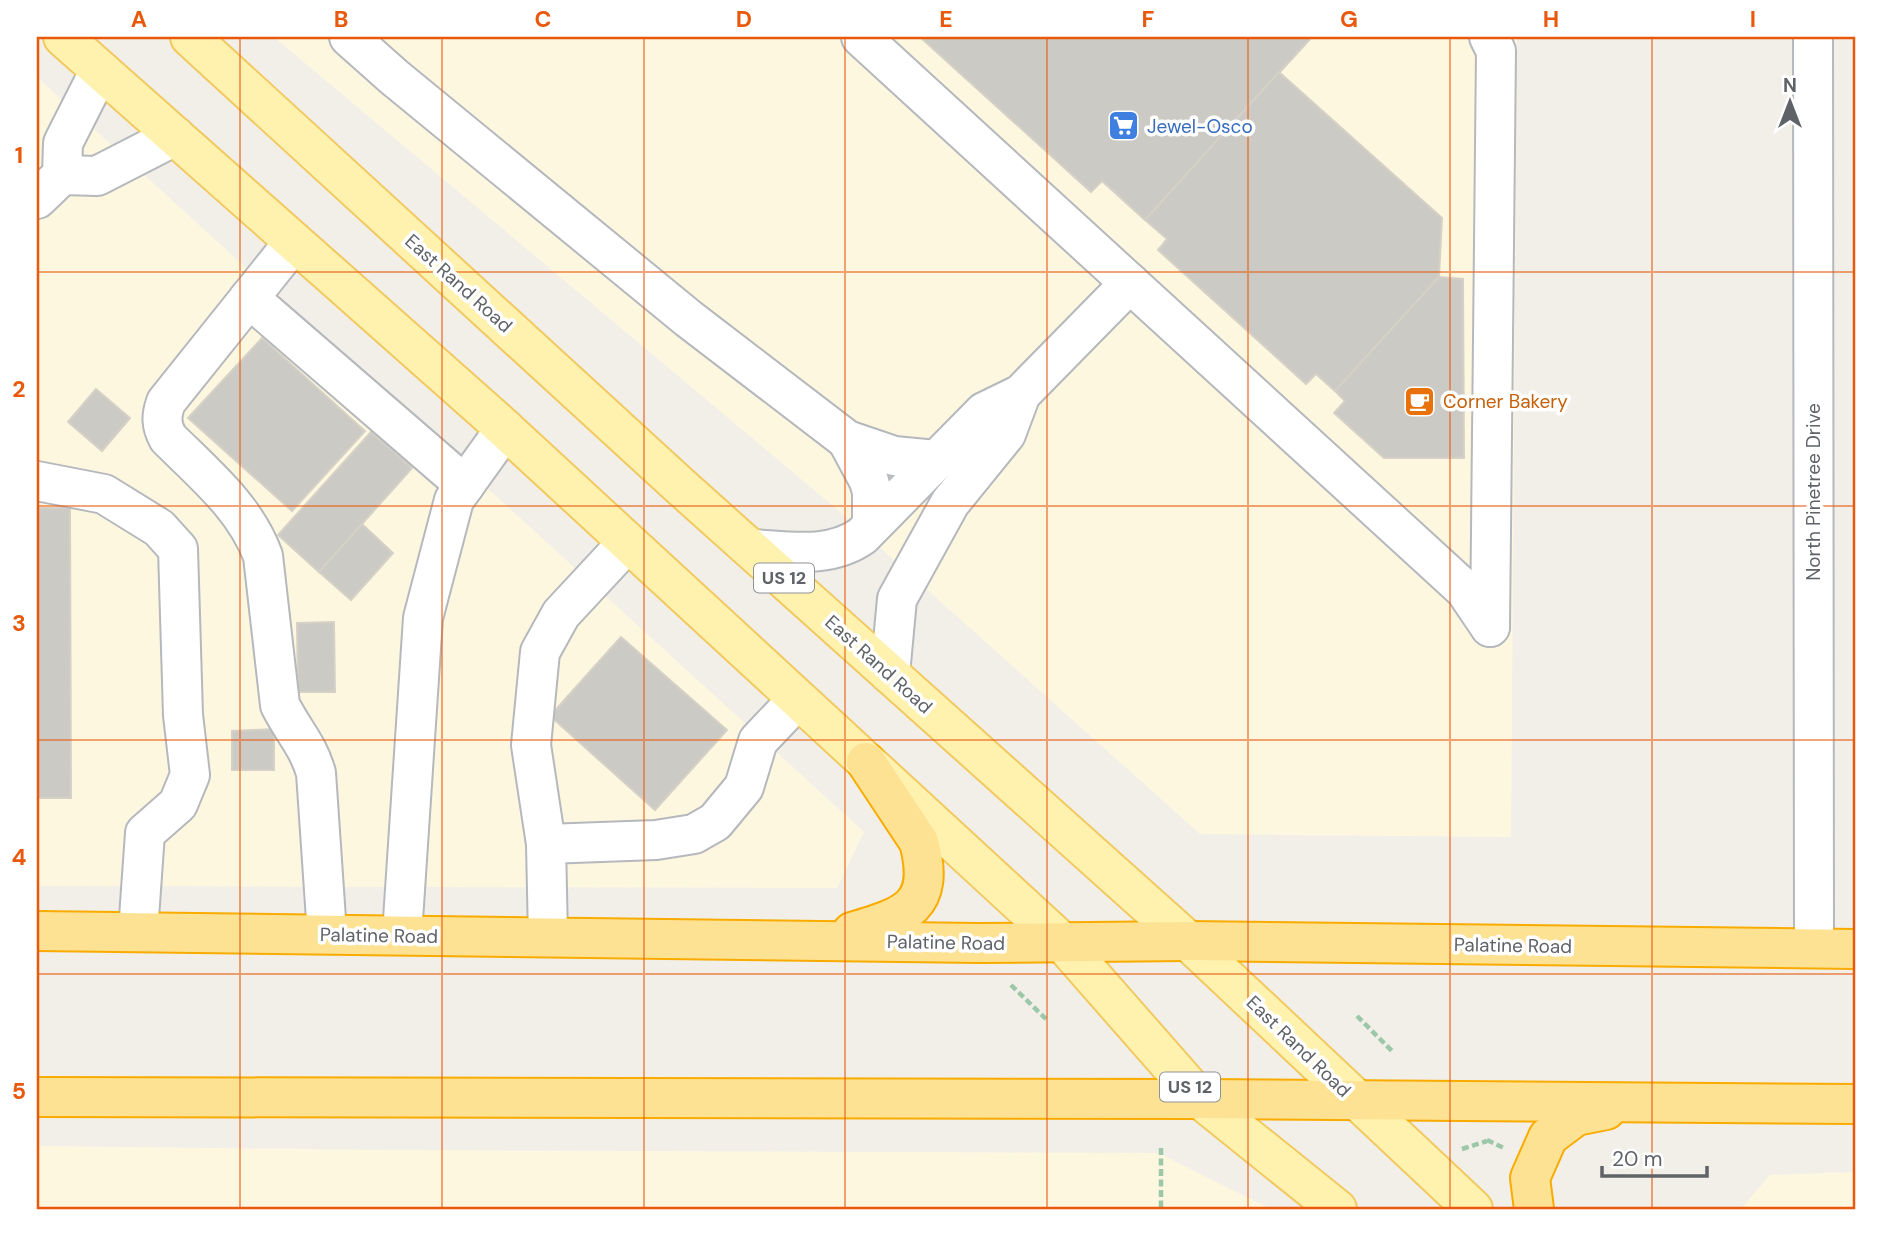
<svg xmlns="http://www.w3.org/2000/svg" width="1892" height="1246" font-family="'DM Sans',sans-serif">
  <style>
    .commercial { fill: #fef7e0 }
    .building { fill: #cccac5; stroke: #d6d1c6; stroke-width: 2 }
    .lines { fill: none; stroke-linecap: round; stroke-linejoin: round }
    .minor-casing { stroke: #b5b8bc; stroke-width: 42 }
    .major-casing { stroke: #f2c960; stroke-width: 42 }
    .highway-casing { stroke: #f9ab00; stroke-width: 42 }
    .path { stroke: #9cc7a9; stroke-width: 4.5; stroke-dasharray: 7 3.5; stroke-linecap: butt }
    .minor { stroke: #fff; stroke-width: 38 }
    .major { stroke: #fff2af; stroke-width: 38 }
    .highway { stroke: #fde293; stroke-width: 38 }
    .grid { fill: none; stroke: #e8590c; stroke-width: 2; stroke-opacity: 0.55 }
    .labels { text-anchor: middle; stroke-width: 7; stroke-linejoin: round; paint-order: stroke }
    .shield { fill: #fff; stroke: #8f9295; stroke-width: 2 }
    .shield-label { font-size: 18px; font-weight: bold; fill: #5f6368 }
    .shop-label { font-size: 19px; fill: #366cbe; stroke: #fff; text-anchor: start }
    .street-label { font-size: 19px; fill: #5f6368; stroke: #fff }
    .food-label { font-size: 19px; fill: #c56008; stroke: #fff; text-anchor: start }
    .neatline { fill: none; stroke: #e8590c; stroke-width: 2.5 }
    .grid-label { font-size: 23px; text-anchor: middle; font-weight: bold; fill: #e8590c }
  </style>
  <rect width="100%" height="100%" fill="#f1efe8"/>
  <!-- commercial -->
  <g class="commercial">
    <polygon points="274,37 1517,37 1511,837 1200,834 838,510"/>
    <polygon points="37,77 864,832 837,888 37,886"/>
    <polygon points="37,1146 390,1150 1158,1153 1271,1209 37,1209"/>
    <polygon points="1855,1172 1855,1209 1741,1209 1770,1175"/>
  </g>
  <!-- building -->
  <g class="building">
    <polygon points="920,37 1312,37 1145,220 1102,181 1091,192"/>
    <polygon points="1279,72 1442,218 1439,277 1335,391 1316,374 1306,384 1158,250 1167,239 1145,220"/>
    <polygon points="1439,277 1463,279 1464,458 1384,458 1334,413 1345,401 1335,391"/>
    <polygon points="262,338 365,431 292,511 188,418"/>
    <polygon points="96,389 130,418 102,451 68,422"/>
    <polygon points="371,432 412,468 319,572 278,535"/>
    <polygon points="37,508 70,508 71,798 37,798"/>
    <polygon points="362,524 393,553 351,600 319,572"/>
    <polygon points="334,622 335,692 298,692 297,623"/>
    <polygon points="621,637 727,730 655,810 550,716"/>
    <polygon points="274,729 274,770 232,770 232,731"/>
  </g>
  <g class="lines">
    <defs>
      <g id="minor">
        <polyline points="349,37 394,77 689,319 847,440 894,456 936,460"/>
        <polyline points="861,37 1465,590 1490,627"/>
        <polyline points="1489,37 1496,51 1490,627"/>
        <polyline points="1813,37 1814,948"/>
        <polyline points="62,175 97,176 175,136"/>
        <polyline points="37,199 62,175 63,143 100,70"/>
        <path d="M294 242 166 402C161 416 161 425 168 438 204 474 245 507 263 556L280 705C293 731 308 745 316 773L327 934"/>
        <polyline points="249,298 465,485"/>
        <polyline points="847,440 869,481 872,492 872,524"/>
        <polyline points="37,481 104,494 159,528 178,549 183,715 190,775 178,804 145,833 138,932"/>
        <path d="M751 549C789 551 829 559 862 536L984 412 1021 394 1130 283"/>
        <polyline points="890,674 897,599 950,503 1006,434 1021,394"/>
        <polyline points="546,844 656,840 694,834 715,822 744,787 758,741 797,700"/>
        <polyline points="402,935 423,618 454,500 505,429"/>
        <polyline points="548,937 546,844 531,745 540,652 561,614 627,543"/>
      </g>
      <g id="major">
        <polyline points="63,37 494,419 1063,943 1200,1099 1337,1209"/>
        <polyline points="190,37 679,485 1188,941 1473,1209"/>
      </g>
      <g id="highway">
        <polyline points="37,931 980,943 1188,941 1855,949"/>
        <path d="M852 932C906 916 936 907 919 842L866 762"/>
        <polyline points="37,1097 1200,1099 1855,1104"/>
        <polyline points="1534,1209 1530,1178 1548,1137 1576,1116 1606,1110"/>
      </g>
    </defs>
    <!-- minor casing -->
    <use href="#minor" class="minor-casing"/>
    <!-- major casing -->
    <use href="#major" class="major-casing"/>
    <!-- highway casing -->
    <use href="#highway" class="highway-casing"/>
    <!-- path -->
    <g class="path">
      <polyline points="1011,985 1046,1019"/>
      <polyline points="1357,1016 1392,1051"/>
      <polyline points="1487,1140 1504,1148"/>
      <polyline points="1161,1148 1161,1209"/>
      <polyline points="1462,1149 1487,1141"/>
    </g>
    <!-- minor -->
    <use href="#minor" class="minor"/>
    <!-- major -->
    <use href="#major" class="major"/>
    <!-- highway -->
    <use href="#highway" class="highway"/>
  </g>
  <!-- grid -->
  <path class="grid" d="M240 37V1209M442 37V1209M644 37V1209M845 37V1209M1047 37V1209M1248 37V1209M1450 37V1209M1652 37V1209M37 272H1855M37 506H1855M37 740H1855M37 974H1855"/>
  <!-- icons -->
  <defs>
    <symbol id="supermarket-square" viewBox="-11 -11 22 22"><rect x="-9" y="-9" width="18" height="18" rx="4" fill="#3f7fe0" stroke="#fff"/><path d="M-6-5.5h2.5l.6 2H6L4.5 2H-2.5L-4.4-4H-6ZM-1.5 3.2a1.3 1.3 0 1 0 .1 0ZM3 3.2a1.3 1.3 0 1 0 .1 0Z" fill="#fff"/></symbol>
    <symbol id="cafe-square" viewBox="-11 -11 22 22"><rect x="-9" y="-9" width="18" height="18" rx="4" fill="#e8710a" stroke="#fff"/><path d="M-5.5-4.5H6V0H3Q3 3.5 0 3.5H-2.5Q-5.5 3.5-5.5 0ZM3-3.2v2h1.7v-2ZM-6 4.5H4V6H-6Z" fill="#fff"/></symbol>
  </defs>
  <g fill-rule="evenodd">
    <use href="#supermarket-square" x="1106" y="108" width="35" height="35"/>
    <use href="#cafe-square" x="1402" y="384" width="35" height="35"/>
  </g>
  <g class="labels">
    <!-- shield labels -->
    <g class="shield">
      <rect x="754" y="563.5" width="60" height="29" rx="5"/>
      <rect x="1160" y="1072.5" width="60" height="29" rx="5"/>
    </g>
    <g class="shield-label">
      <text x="784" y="584">US 12</text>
      <text x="1190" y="1093">US 12</text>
    </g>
    <!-- shop labels -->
    <g class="shop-label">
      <text x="1147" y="133">Jewel-Osco</text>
    </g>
    <!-- street labels -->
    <g class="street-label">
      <text transform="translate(459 283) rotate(42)" y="7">East Rand Road</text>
      <text transform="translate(1813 492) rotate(-90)" y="7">North Pinetree Drive</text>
      <text transform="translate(879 664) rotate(42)" y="7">East Rand Road</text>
      <text transform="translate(379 935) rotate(1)" y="7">Palatine Road</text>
      <text transform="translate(946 942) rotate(1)" y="7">Palatine Road</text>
      <text transform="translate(1513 945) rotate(1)" y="7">Palatine Road</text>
      <text transform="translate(1299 1046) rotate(44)" y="7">East Rand Road</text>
    </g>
    <!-- food labels -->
    <g class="food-label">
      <text x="1443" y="408">Corner Bakery</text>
    </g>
  </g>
  <!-- border -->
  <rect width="1892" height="1246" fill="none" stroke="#ffffff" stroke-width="77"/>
  <!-- north arrow -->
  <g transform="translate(1790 102)" stroke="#ffffff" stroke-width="5" paint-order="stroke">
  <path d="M0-5L12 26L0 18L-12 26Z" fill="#5f6368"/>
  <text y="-10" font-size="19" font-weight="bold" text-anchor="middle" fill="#5f6368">N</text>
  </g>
  <!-- scale -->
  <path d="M1602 1166v10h105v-10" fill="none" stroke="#5f6368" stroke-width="3.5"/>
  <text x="1612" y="1166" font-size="21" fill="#5f6368" stroke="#ffffff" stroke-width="5" paint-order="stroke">20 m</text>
  <rect x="38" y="38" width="1816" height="1170" class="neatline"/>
  <g class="grid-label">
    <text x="139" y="27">A</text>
    <text x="341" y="27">B</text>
    <text x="543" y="27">C</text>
    <text x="744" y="27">D</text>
    <text x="946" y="27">E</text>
    <text x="1148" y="27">F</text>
    <text x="1349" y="27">G</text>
    <text x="1551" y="27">H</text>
    <text x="1753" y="27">I</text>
    <text x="19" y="163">1</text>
    <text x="19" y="397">2</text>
    <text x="19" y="631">3</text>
    <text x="19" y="865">4</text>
    <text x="19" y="1099">5</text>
  </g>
</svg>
